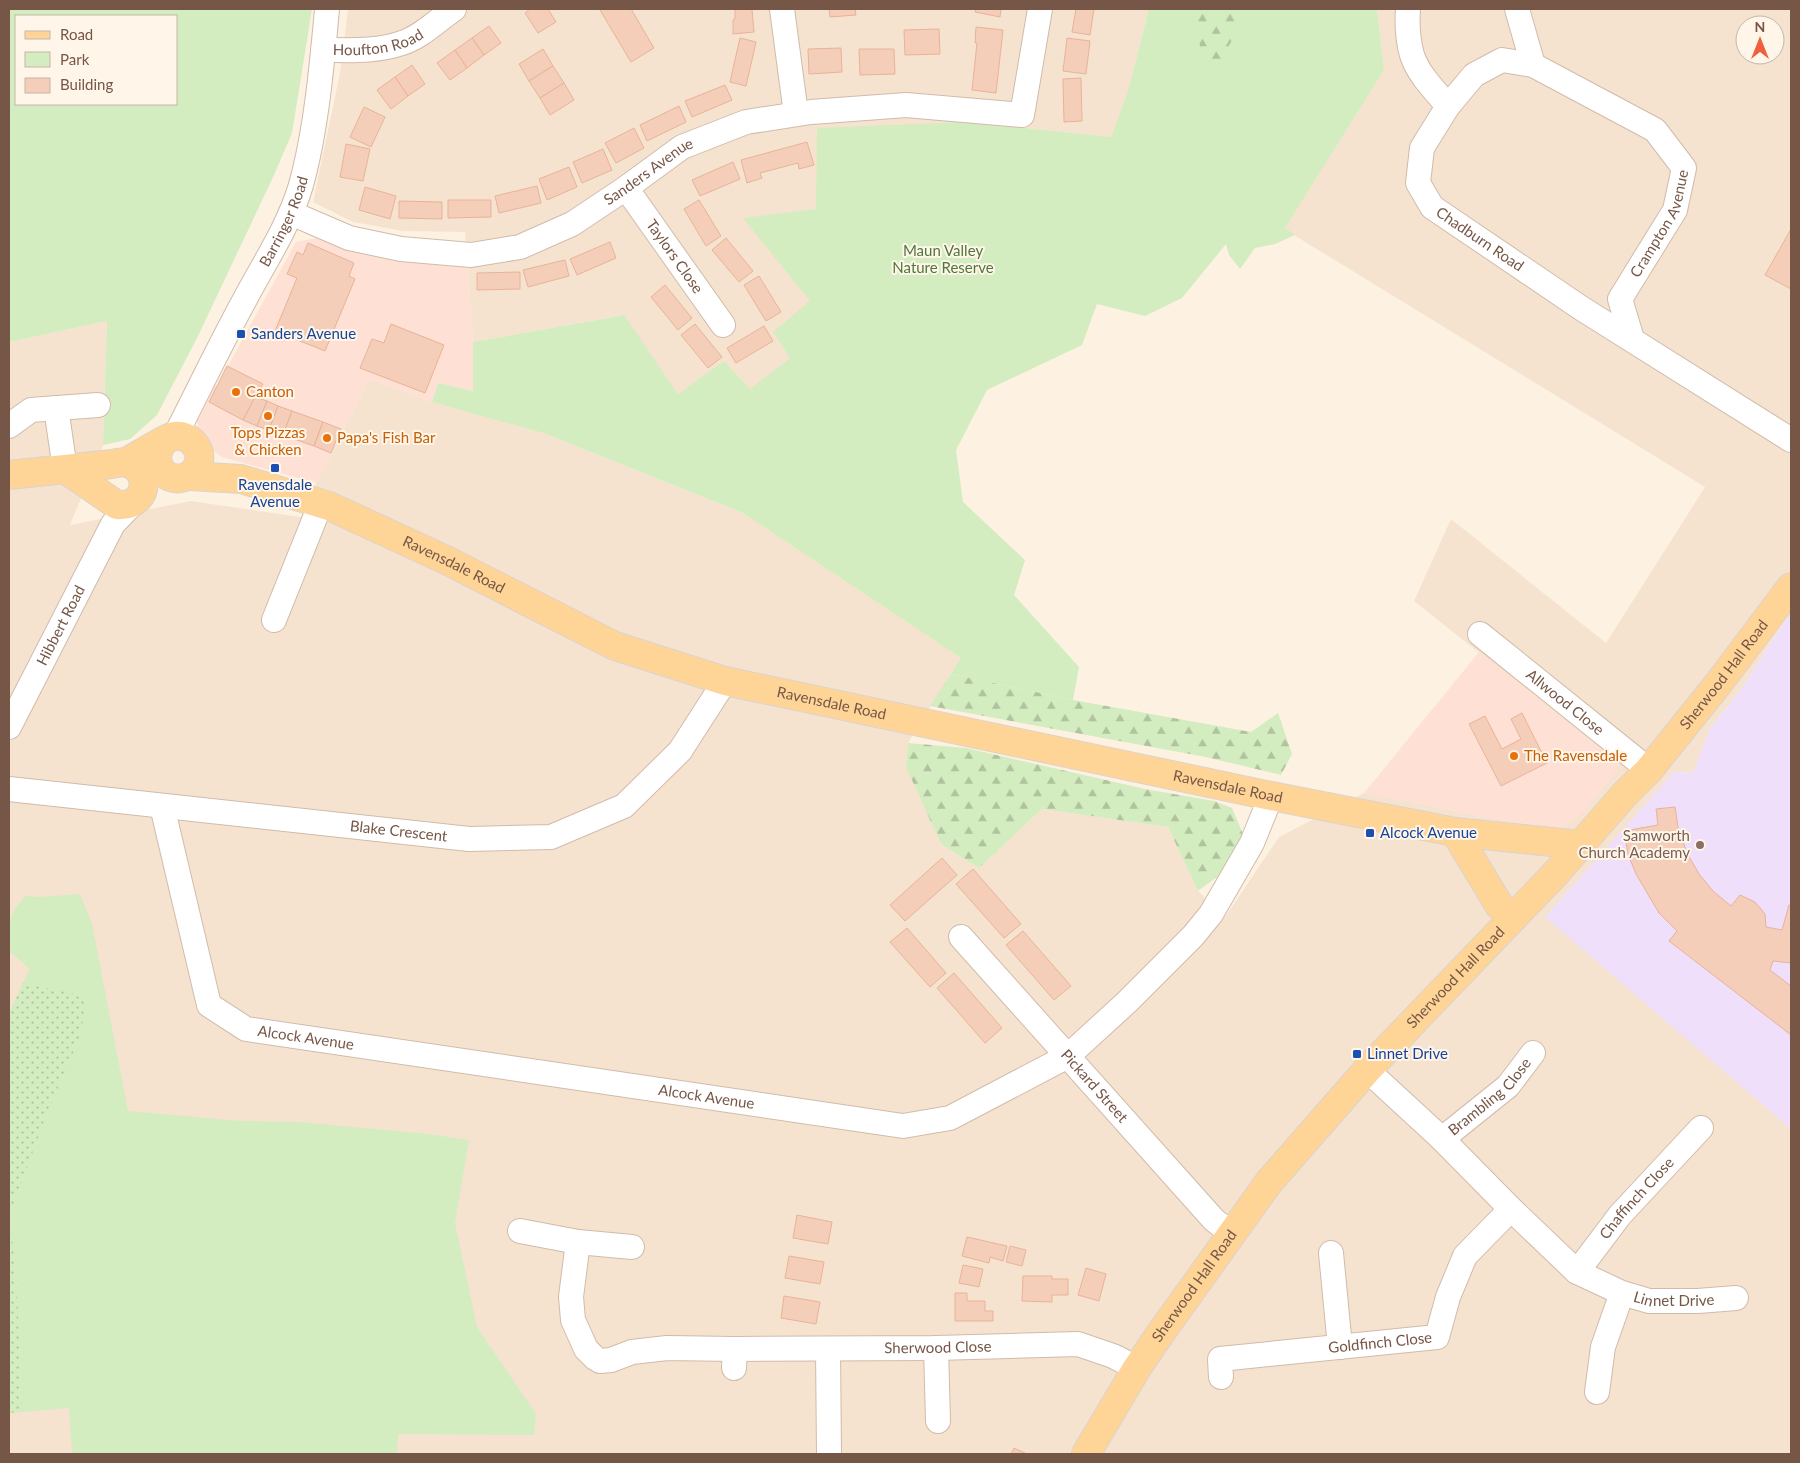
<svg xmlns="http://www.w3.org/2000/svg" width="1800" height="1463" font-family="Lato,sans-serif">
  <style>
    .residential { fill: #f5e3d0; fill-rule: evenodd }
    .commercial { fill: #fee0d5 }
    .education { fill: #efdffa }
    .green { fill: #d3ecc0; fill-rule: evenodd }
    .forest { fill: url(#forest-firs) }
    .garden { fill: url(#garden-dots) }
    .building { fill: #f4ceb8; stroke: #e8b398 }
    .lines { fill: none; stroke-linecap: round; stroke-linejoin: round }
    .minor-casing { stroke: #d1bbab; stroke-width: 26 }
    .major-casing { stroke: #dbd3cf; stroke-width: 30 }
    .minor { stroke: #fff; stroke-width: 24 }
    .major { stroke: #ffd597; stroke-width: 28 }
    .transit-dot { fill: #1a4fb4; stroke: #fff6e9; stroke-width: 2 }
    .food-dot { fill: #e8710a; stroke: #fff6e9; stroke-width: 2 }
    .education-dot { fill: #8d6e63; stroke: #fff6e9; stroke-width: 2 }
    .labels { text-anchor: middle; stroke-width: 4; stroke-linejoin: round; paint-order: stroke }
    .street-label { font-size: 15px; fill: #765647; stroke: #fff6e9 }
    .park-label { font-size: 15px; fill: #4f773c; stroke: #fff6e9 }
    .transit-label { font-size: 15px; fill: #164399; stroke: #fff6e9; text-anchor: start }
    .food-label { font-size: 15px; fill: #c56008; stroke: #fff6e9; text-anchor: start }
    .education-label { font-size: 15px; fill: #785e54; stroke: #fff6e9; text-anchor: end }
  </style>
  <defs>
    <pattern id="forest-firs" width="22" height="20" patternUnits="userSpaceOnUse" patternTransform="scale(1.25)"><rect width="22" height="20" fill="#d3ecc0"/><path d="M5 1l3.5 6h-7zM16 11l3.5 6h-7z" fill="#b0c29e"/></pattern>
    <pattern id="garden-dots" width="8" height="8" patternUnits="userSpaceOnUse" patternTransform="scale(1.25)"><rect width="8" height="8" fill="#d3ecc0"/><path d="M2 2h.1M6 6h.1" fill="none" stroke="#b0c29e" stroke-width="1.8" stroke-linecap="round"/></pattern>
  </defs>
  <rect width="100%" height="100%" fill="#fdf2e2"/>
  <!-- residential -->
  <g class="residential">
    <polygon points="348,9 1149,9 1128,91 1111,137 968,122 817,209 810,301 790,358 750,390 724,361 678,395 623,315 473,342 465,232 403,231 353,222 313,202 340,73"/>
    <path d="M1377 9H1791V616L1786 620 1740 691 1711 727 1693 773 1674 772 1546 917 1791 1129V1454H9V342L107 321 103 445 70 525 191 501 301 517 316 483 370 379 432 402 546 434 743 513 961 658 908 743 906 766 941 844 979 868 1042 809 1168 827 1198 891 1225 917 1279 837 1364 793 1430 805 1487 818 1619 764 1414 601 1451 519 1606 643 1705 487 1284 229 1384 70ZM1745 25H1775V55H1745Z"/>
  </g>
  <!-- commercial -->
  <g class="commercial">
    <polygon points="316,238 383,257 424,263 467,261 473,342 473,391 438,383 432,402 370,379 316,483 222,457 205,446 195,417 210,383 217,386 296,242"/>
    <polygon points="1479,652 1620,764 1608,782 1585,811 1566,826 1543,827 1487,818 1430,805 1364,793"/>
  </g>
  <!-- education -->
  <polygon class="education" points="1791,616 1791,1129 1545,917 1674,772 1693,773 1711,727 1740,691 1786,620"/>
  <!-- green -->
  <g class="green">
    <path d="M9 9H312L292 133 274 175 199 334 157 415 130 439 103 445 107 321 9 342ZM16 16H176V104H16Z"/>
    <polygon points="1149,9 1377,9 1384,70 1285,228 1295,235 1275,244 1255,248 1240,269 1229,255 1226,244 1182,298 1145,316 1097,304 1082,345 987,390 956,450 963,502 1025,560 1014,595 1079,667 1073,700 951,674 961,658 743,513 546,434 432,402 438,383 473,391 473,342 624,315 678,394 724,361 750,389 790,358 773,332 810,301 743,218 816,209 817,128 968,122 1111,137 1128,91"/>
    <path d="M80 894 92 924 128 1111 240 1121 298 1122 428 1134 469 1140 455 1223 477 1327 536 1414 534 1435 398 1434 397 1454H72L69 1408 22 1412 17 1292 10 1215 45 1118 81 1034 85 996 23 983 30 969 9 951C9 922 6 919 25 896L39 897Z"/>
  </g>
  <!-- forest -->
  <g class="forest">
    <polygon points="27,9 49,9 46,16 26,16"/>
    <polygon points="1196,9 1248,9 1248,12 1219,63 1201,58"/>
    <polygon points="951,674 1073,700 1251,732 1278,713 1292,754 1281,775 1206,757 930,706"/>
    <polygon points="908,743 966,748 1145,789 1214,801 1232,808 1243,834 1222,873 1198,891 1168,827 1042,809 979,868 941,844 906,767"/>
  </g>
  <!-- garden -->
  <polygon class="garden" points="23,983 86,996 81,1034 45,1118 10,1215 17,1292 22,1412 9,1413 9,1013"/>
  <!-- building -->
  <g class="building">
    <polygon points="530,9 548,9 556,22 538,33 525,13"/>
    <polygon points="603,9 631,9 654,48 631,62 600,10"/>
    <polygon points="735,9 752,9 754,32 733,34 733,20 735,19"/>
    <polygon points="829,9 855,9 856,15 830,17"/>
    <polygon points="976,9 1001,9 1000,17 975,12"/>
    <polygon points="1076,9 1094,9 1090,35 1072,32"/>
    <polygon points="489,26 501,43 484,55 472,38"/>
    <polygon points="976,27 1003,30 996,93 972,90 977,43 975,43"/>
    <polygon points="939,29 940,54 905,55 904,30"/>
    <polygon points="472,38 484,55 467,68 455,50"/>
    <polygon points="740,38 756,42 746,86 730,82"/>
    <polygon points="1067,38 1090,41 1086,74 1063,71"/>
    <polygon points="841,48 842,72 809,74 808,49"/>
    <polygon points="543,49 553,66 529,81 519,64"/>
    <polygon points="859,49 894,49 895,74 860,75"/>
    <polygon points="455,50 467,68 450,80 437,63"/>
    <polygon points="412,65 425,84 408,96 395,77"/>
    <polygon points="553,66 564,83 540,98 529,81"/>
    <polygon points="395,77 408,96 391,109 377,90"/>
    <polygon points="1081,78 1082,121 1064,122 1063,79"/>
    <polygon points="564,83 574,100 550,115 540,98"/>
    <polygon points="725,85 732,100 692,117 685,101"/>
    <polygon points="679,106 686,122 647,141 640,125"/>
    <polygon points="364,107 385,117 371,147 350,137"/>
    <polygon points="634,128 644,148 616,163 605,143"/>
    <polygon points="807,142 814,165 799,169 798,163 760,173 762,178 747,183 741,160"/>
    <polygon points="346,144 370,149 363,181 340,177"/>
    <polygon points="603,149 612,170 582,183 573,162"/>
    <polygon points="733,162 740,179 700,196 692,180"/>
    <polygon points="569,167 577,187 547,200 539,179"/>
    <polygon points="537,186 541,203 499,213 495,196"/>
    <polygon points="365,187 396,196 390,219 359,210"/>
    <polygon points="448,200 491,200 491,217 448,218"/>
    <polygon points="699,200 721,236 706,246 684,209"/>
    <polygon points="399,201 442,202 442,219 399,218"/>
    <polygon points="1791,229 1791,289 1765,275"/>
    <polygon points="726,238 753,271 739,282 712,250"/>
    <polygon points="610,242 616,258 577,275 570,259"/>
    <polygon points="308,243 354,263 349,276 355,279 325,351 275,331 297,278 287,274 297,252 303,255"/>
    <polygon points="565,260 569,276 528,287 523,270"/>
    <polygon points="520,272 520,289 477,290 477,273"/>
    <polygon points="759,276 781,312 766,321 744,285"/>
    <polygon points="665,285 692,318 678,330 651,297"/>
    <polygon points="391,324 444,345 425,393 360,368 372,339 384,343"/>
    <polygon points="695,324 722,357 708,368 681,335"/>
    <polygon points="764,326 773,341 736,363 727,348"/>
    <polygon points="227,366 263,384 243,420 209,402"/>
    <polygon points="255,397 267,401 257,426 243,420"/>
    <polygon points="267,401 278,406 269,430 257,426"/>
    <polygon points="278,406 292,411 283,435 269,430"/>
    <polygon points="292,411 323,422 314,446 283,435"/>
    <polygon points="323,422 341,429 331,453 314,446"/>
    <polygon points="1522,713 1547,763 1501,786 1469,724 1485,716 1502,749 1521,739 1511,719"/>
    <polygon points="1675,807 1678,827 1687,853 1699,874 1713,891 1731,906 1740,895 1755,902 1765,914 1766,927 1782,930 1789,905 1791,905 1791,963 1773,961 1770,970 1791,986 1791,1035 1669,941 1677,931 1659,913 1636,874 1628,854 1624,831 1658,825 1656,809"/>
    <polygon points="942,858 957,875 905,921 890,905"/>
    <polygon points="973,869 1021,924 1004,938 956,884"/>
    <polygon points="907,928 946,973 930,987 890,942"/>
    <polygon points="1023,931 1071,986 1054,1000 1006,945"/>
    <polygon points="954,973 1002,1028 985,1043 937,988"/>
    <polygon points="797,1215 832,1222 828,1244 793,1238"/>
    <polygon points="967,1237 1007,1246 1003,1261 990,1257 989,1263 962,1256"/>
    <polygon points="1010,1246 1026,1250 1022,1266 1006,1262"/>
    <polygon points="789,1256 824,1262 820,1284 785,1278"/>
    <polygon points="963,1265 983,1269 979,1287 959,1283"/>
    <polygon points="1086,1268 1106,1274 1099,1301 1078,1295"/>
    <polygon points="1023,1276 1052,1276 1052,1279 1068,1279 1068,1295 1052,1295 1052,1302 1022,1301"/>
    <polygon points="955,1293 967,1293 967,1301 985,1301 985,1311 993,1311 993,1321 955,1321"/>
    <polygon points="784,1296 820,1302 816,1324 781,1318"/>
    <polygon points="1014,1448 1027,1454 1011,1454"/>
  </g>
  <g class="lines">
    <defs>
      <g id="minor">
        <polyline points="782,9 796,114"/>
        <path d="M1408 9C1407 23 1408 41 1412 55 1418 74 1435 91 1448 106"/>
        <polyline points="1517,9 1533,65"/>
        <path id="s1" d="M323 50C350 50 376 52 402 43 421 37 438 20 454 9"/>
        <path id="s2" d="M626 188 723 325"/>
        <path id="s3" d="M291 213 349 238 401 249 471 255 520 247 572 224 626 188 682 147 746 122 811 112 906 105 1022 115 1040 9"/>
        <path id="s4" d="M1632 339 1620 299 1675 210 1684 168 1655 130 1533 65 1502 60 1474 75 1448 106 1422 148 1418 183 1432 207 1581 308 1791 440"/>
        <polyline points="56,408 65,469"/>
        <polyline points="9,426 31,410 98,405"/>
        <path id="s5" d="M175 436C198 391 220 345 244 301 264 263 289 226 301 185 316 131 322 65 327 9"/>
        <polyline points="274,620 321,503"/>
        <path id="s6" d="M1480 634 1649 770"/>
        <path id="s7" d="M9 727 113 524 136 500"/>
        <path id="s8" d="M9 789 469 839 551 837 624 806 680 751 725 681"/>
        <path id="s9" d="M162 806 209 1005 246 1029 903 1126 950 1118 1068 1056 1127 1002 1193 936 1211 914 1252 843 1271 796"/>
        <path id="s10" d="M961 937 1214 1220 1231 1233"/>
        <path id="s11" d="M1367 1070 1442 1139 1511 1209 1577 1272 1622 1293 1649 1301H1698L1736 1298"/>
        <path id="s12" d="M1442 1139 1508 1086 1533 1053"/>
        <polyline points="520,1231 578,1242 632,1247"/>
        <polyline points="578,1242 571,1297 573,1320 586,1349 595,1358 600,1361 611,1360 632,1352 667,1348 735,1349"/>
        <polyline points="1331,1253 1340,1347"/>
        <path id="s13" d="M1577 1272 1620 1215 1701 1128"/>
        <polyline points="936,1348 938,1421"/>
        <polyline points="828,1349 829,1454"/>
        <path id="s14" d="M734 1368 735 1349 936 1348 1078 1344 1113 1356 1137 1368"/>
        <path id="s15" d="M1221 1377 1220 1359 1437 1337 1448 1297 1465 1256 1511 1209"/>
        <polyline points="1597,1392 1603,1347 1622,1293"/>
      </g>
      <g id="major">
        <path d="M126 462C136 457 167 437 175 436 183 435 191 439 195 445 202 454 200 462 195 471 173 491 145 467 163 442"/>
        <path d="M9 475 112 464C150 453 156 508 117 505L65 469"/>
        <path id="s16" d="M190 476 241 479 329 506 446 560 615 646 725 681 1271 796 1455 832 1581 845"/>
        <polyline points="1455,832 1499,905 1513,918"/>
        <path id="s17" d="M1086 1454 1137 1368 1160 1334 1269 1182 1367 1070 1557 872 1624 795 1649 770 1718 684 1791 587"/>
      </g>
    </defs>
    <!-- minor casing -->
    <use href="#minor" class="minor-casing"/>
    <!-- major casing -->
    <use href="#major" class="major-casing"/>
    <!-- minor -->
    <use href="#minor" class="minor"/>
    <!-- major -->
    <use href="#major" class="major"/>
  </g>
  <!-- markers -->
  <g class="transit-dot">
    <rect x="236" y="329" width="10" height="10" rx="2.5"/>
    <rect x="270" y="463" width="10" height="10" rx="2.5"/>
    <rect x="1365" y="828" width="10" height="10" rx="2.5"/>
    <rect x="1352" y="1049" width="10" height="10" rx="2.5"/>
  </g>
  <g class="food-dot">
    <circle cx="236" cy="392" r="5"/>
    <circle cx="268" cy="416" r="5"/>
    <circle cx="327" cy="438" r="5"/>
    <circle cx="1514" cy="756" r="5"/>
  </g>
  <circle class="education-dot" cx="1700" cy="845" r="5"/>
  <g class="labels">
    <!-- street labels -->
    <g class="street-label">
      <text dy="5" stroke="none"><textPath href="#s1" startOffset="56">Houfton Road</textPath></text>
      <text dy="5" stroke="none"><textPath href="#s3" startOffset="386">Sanders Avenue</textPath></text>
      <text dy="5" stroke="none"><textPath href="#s5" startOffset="241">Barringer Road</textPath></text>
      <text dy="5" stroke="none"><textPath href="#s4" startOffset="128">Crampton Avenue</textPath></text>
      <text dy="5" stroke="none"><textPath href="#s4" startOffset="649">Chadburn Road</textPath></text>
      <text dy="5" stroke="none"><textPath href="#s2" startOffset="84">Taylors Close</textPath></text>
      <text dy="5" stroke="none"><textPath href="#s16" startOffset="281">Ravensdale Road</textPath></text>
      <text dy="5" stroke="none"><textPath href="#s7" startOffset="114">Hibbert Road</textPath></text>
      <text dy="5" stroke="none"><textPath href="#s17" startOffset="1010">Sherwood Hall Road</textPath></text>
      <text dy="5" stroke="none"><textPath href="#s6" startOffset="109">Allwood Close</textPath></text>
      <text dy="5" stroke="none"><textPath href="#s16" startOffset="686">Ravensdale Road</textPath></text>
      <text dy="5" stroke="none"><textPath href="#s16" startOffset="1091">Ravensdale Road</textPath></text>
      <text dy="5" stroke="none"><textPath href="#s8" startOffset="392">Blake Crescent</textPath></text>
      <text dy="5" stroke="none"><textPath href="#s17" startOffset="605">Sherwood Hall Road</textPath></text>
      <text dy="5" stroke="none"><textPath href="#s9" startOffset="309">Alcock Avenue</textPath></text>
      <text dy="5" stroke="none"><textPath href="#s10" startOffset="200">Pickard Street</textPath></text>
      <text dy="5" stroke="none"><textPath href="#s9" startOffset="714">Alcock Avenue</textPath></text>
      <text dy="5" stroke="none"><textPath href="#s12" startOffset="64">Brambling Close</textPath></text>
      <text dy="5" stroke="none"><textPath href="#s13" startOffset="95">Chaffinch Close</textPath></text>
      <text dy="5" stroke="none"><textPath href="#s17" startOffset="200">Sherwood Hall Road</textPath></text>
      <text dy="5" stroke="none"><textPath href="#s11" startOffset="394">Linnet Drive</textPath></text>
      <text dy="5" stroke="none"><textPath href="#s15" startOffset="179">Goldfinch Close</textPath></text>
      <text dy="5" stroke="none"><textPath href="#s14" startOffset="222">Sherwood Close</textPath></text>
    </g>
    <!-- park labels -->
    <g class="park-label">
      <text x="943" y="256">Maun Valley<tspan x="943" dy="17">Nature Reserve</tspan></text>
    </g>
    <!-- transit labels -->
    <g class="transit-label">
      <text x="251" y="339">Sanders Avenue</text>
      <text x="275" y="490" text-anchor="middle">Ravensdale<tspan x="275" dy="17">Avenue</tspan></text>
      <text x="1380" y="838">Alcock Avenue</text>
      <text x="1367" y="1059">Linnet Drive</text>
    </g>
    <!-- food labels -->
    <g class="food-label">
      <text x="246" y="397">Canton</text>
      <text x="268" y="438" text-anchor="middle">Tops Pizzas<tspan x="268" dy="17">&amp; Chicken</tspan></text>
      <text x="337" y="443">Papa's Fish Bar</text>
      <text x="1524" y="761">The Ravensdale</text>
    </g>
    <!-- education labels -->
    <g class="education-label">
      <text x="1690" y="841">Samworth<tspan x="1690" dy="17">Church Academy</tspan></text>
    </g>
  </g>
  <!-- border -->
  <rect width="1800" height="1463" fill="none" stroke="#765647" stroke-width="20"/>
  <!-- legend -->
  <rect x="15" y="15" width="162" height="90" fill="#fff6e9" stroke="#c8b6a8"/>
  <rect x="25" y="31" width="25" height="8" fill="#ffd597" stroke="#c8b6a8"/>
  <text x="60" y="40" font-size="15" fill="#765647">Road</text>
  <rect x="25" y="52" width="25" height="15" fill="#d3ecc0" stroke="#c8b6a8"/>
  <text x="60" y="65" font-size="15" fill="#765647">Park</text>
  <rect x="25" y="78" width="25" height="15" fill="#f4ceb8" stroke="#c8b6a8"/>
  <text x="60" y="90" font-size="15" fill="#765647">Building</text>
  <!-- north arrow -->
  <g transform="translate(1760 40)"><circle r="24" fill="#fff6e9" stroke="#c8b6a8"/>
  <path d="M0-4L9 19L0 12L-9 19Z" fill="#ee6140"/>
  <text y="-8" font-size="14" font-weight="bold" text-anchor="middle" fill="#765647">N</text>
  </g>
</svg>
